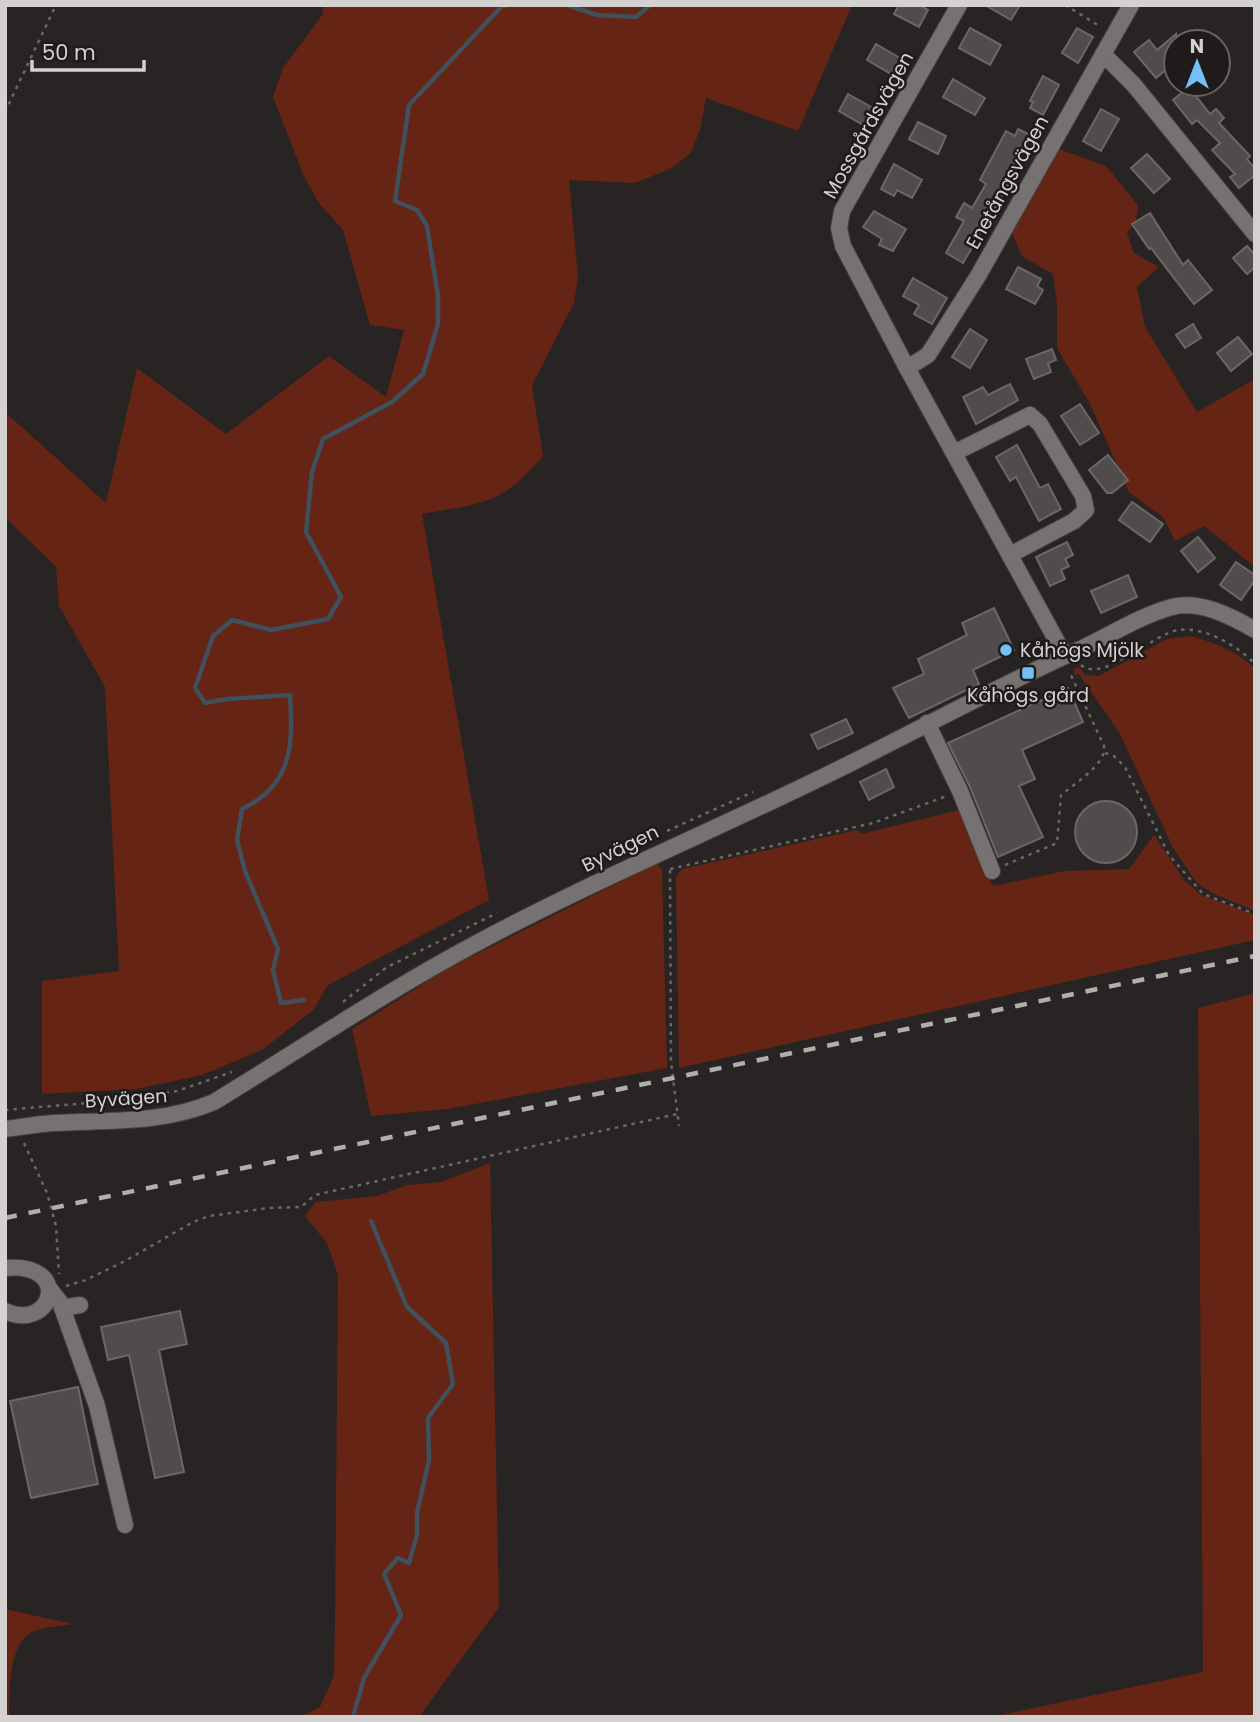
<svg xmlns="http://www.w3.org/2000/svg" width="1260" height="1722" font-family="Poppins,sans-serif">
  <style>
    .green { fill: #652414 }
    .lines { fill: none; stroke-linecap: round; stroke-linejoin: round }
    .stream { stroke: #40505c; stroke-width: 4.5 }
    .building { fill: #504c4b; stroke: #6b6766; stroke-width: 2 }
    .minor-casing { stroke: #444040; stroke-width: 18 }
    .path { stroke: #6a6766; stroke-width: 2.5; stroke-dasharray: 3.5 5; stroke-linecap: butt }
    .minor { stroke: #767271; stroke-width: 16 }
    .rail { stroke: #b1aeae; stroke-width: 4.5; stroke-dasharray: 12 12; stroke-linecap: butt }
    .poi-dot { fill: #74c0f6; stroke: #1e1b1a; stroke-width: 2.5 }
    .labels { text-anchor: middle; stroke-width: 5; stroke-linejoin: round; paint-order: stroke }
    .street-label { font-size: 19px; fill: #d4d1d1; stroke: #1e1b1a }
    .poi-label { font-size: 19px; fill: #d4d1d1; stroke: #1e1b1a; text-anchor: start }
  </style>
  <rect width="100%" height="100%" fill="#282423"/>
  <!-- green -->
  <g class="green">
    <path d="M322 5H852L798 131 706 98 700 130 690 154 670 169 635 183 569 180 578 277 574 303 532 385 543 456C501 506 482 503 422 514L489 900 328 985 313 1010 262 1050 202 1075 137 1089 42 1094V981L119 971 105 687 59 606 56 567 5 517V412L106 503 137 368 226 434 329 356 386 397 404 330 370 325 343 230 318 202 303 174 273 97 283 68 323 14Z"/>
    <polygon points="1059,149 1106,166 1138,205 1136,221 1127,233 1134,253 1159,267 1137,287 1145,327 1197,412 1255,379 1255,567 1204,526 1175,541 1163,517 1129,492 1090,404 1057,348 1057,304 1053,274 1022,256 1012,233"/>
    <path d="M1191 636C1215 643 1238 651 1255 669V911L1212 893 1196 882 1173 848 1120 734 1079 674 1075 675 1074 669 1079 667 1085 675 1099 676 1167 639Z"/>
    <polygon points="959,810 993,886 1064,871 1129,869 1154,835 1185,881 1201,895 1255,915 1255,940 679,1068 676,877 682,869 857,830 861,834"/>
    <polygon points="657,863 662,870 667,1068 448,1109 371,1116 352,1029 447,969"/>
    <polygon points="1255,993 1255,1717 991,1717 1203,1672 1198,1008"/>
    <polygon points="490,1163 499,1607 419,1717 300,1717 320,1707 334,1676 335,1621 338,1275 327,1243 305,1216 316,1202 376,1196 408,1185 441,1182"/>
    <path d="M5 1609 73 1624C61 1626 46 1627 34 1631 8 1642 10 1690 9 1713L11 1717H5Z"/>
  </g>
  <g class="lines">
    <!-- stream -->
    <g class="stream">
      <polyline points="567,5 597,15 636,17 650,5"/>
      <path d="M304 1000 281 1003 273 970 278 949 245 871 237 840 242 809C293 785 293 744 290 695L227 699 205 703 195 688 213 636 232 620 271 630 328 619 341 597 306 532 312 472 323 439 392 402 423 374 438 324V296L427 226 417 210 395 201 409 105 502 6 509 5"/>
      <polyline points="353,1717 364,1678 401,1615 384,1574 398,1558 409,1563 417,1535 417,1513 429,1460 428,1418 453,1384 446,1343 407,1307 371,1221"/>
    </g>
  </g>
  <!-- building -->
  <g class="building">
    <polygon points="899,5 919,5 928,10 919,27 894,14"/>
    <polygon points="985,5 1020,5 1011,20"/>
    <polygon points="970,28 1001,45 990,65 959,48"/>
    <polygon points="1077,28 1093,37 1078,63 1062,53"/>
    <polygon points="1176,34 1176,61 1156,78 1134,52 1149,40 1157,50"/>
    <polygon points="876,44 900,58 891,74 867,60"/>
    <polygon points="1043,76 1059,85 1043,115 1030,108 1033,102 1030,101"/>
    <polygon points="953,79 985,98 975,115 943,97"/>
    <polygon points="1189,87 1210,114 1216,109 1224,118 1219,123 1250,156 1247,159 1255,169 1255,175 1239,188 1230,177 1235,174 1212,150 1220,143 1197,120 1192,124 1173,100"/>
    <polygon points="848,94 873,108 863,125 839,111"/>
    <polygon points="1101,109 1119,119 1101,151 1083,141"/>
    <polygon points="918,122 946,136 938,154 909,139"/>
    <polygon points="1018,129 1030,135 1004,184 1008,186 963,263 946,253 964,221 956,217 964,203 972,208 986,184 980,180 1006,131 1015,136"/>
    <polygon points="1147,154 1170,179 1154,193 1131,168"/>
    <polygon points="894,164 922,180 912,198 897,190 894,196 881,189"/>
    <polygon points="874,211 906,229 893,251 879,245 882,239 863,227"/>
    <polygon points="1150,213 1183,265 1188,260 1212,290 1194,304 1151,248 1149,249 1132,224"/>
    <polygon points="1247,246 1255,255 1255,267 1247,274 1233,258"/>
    <polygon points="1018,267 1041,279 1037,286 1043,290 1035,304 1006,289"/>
    <polygon points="913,278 947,298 932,324 914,314 919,305 903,296"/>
    <polygon points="1193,324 1201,338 1185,348 1176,335"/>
    <polygon points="970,329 987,340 970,368 952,357"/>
    <polygon points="1238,337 1252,354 1231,371 1217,353"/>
    <polygon points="1052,349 1056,360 1048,363 1051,372 1034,379 1026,359"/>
    <polygon points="1010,384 1018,400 976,424 963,397 983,387 988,395"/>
    <polygon points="1080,404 1099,433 1080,445 1061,416"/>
    <polygon points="1017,445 1040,488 1048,484 1061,509 1039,521 1016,477 1010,481 996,457"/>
    <polygon points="1108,455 1128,480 1112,493 1107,493 1089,470"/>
    <polygon points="1132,502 1163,524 1150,542 1119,520"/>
    <polygon points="1198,537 1215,558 1198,572 1181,551"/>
    <polygon points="1067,542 1073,555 1065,559 1069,566 1061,570 1065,579 1050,586 1036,557"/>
    <polygon points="1236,562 1255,575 1255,580 1241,600 1220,585"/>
    <polygon points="1128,575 1137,597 1101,613 1091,591"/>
    <polygon points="994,608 1014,650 973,670 979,684 909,718 893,688 924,674 918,659 967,635 962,623"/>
    <polygon points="1068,688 1083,722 1022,750 1035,779 1019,786 1043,837 998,857 970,787 948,743"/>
    <polygon points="846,719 853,733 818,749 811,735"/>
    <polygon points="886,769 894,787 869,800 860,782"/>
    <circle cx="1106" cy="832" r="31"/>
    <polygon points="180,1311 187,1344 159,1350 184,1472 155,1478 129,1355 108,1360 101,1327"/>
    <polygon points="78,1387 98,1484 31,1498 10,1401"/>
  </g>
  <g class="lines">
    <defs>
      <g id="minor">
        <polyline points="959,5 842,211 839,228 843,246 907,368 1065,656"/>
        <polyline points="1103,54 1134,85 1255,234"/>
        <polyline points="907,368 928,355 978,276 1131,5"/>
        <polyline points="954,453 1030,415 1040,424 1083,496 1086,510 1074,521 1010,555"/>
        <polyline points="927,723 960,791 992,871"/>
        <path d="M5 1129C21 1127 38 1124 54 1123 109 1120 162 1124 214 1102 301 1049 385 992 475 944 599 877 730 824 855 761 929 724 1001 685 1076 651 1107 637 1139 616 1172 607 1200 600 1231 616 1255 630"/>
        <path d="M5 1268C74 1262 52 1333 5 1311"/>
        <polyline points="49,1288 60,1302 97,1406 125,1525"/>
        <polyline points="62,1308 80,1305"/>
      </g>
    </defs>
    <!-- minor casing -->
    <use href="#minor" class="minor-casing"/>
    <!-- path -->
    <g class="path">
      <polyline points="1065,5 1101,27"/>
      <polyline points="5,112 56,5"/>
      <path d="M1081 665C1102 684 1153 634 1178 630 1204 626 1238 646 1255 664"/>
      <polyline points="1105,753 1114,756 1125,767 1169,855 1203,894 1255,914"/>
      <polyline points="667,831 753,792"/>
      <path d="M1005 865 1057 843 1061 795C1075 783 1107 764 1104 746L1069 671"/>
      <polyline points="670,869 873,823 947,796"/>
      <polyline points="670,870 671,1062 679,1126"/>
      <polyline points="343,1002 387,967 497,913"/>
      <polyline points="5,1110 122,1100 177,1091 232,1072"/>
      <polyline points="24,1143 47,1193 56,1226 59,1274"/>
      <polyline points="66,1286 86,1280 125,1261 193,1222 209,1216 269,1208 301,1207 315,1195 677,1114"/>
    </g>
    <!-- minor -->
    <use href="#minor" class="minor"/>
    <!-- rail -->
    <polyline class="rail" points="5,1218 1255,956"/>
  </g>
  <!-- markers -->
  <g class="poi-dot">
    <circle cx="1006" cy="650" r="7"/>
    <rect x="1021" y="666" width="14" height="14" rx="3.5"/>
  </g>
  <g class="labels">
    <!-- street labels -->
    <g class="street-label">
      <text transform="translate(868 125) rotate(-61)" y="7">Mossgårdsvägen</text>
      <text transform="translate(1007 182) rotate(-61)" y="7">Enetångsvägen</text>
      <text transform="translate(620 848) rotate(-26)" y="7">Byvägen</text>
      <text transform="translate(126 1098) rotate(-4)" y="7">Byvägen</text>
    </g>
    <!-- poi labels -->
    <g class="poi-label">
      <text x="1020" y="657">Kåhögs Mjölk</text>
      <text x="1028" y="702" text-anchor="middle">Kåhögs gård</text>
    </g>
  </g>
  <!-- border -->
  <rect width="1260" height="1722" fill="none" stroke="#d4d1d1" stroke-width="14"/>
  <!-- north arrow -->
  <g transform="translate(1197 63)"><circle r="33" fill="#1e1b1a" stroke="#676463" stroke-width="2"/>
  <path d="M0-5L12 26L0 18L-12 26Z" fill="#74c0f6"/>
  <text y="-10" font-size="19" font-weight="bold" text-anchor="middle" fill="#d4d1d1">N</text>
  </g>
  <!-- scale -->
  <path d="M32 60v10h112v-10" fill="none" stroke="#d4d1d1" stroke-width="3.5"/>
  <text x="42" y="60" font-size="21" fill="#d4d1d1" stroke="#1e1b1a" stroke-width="5" paint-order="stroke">50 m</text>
</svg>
